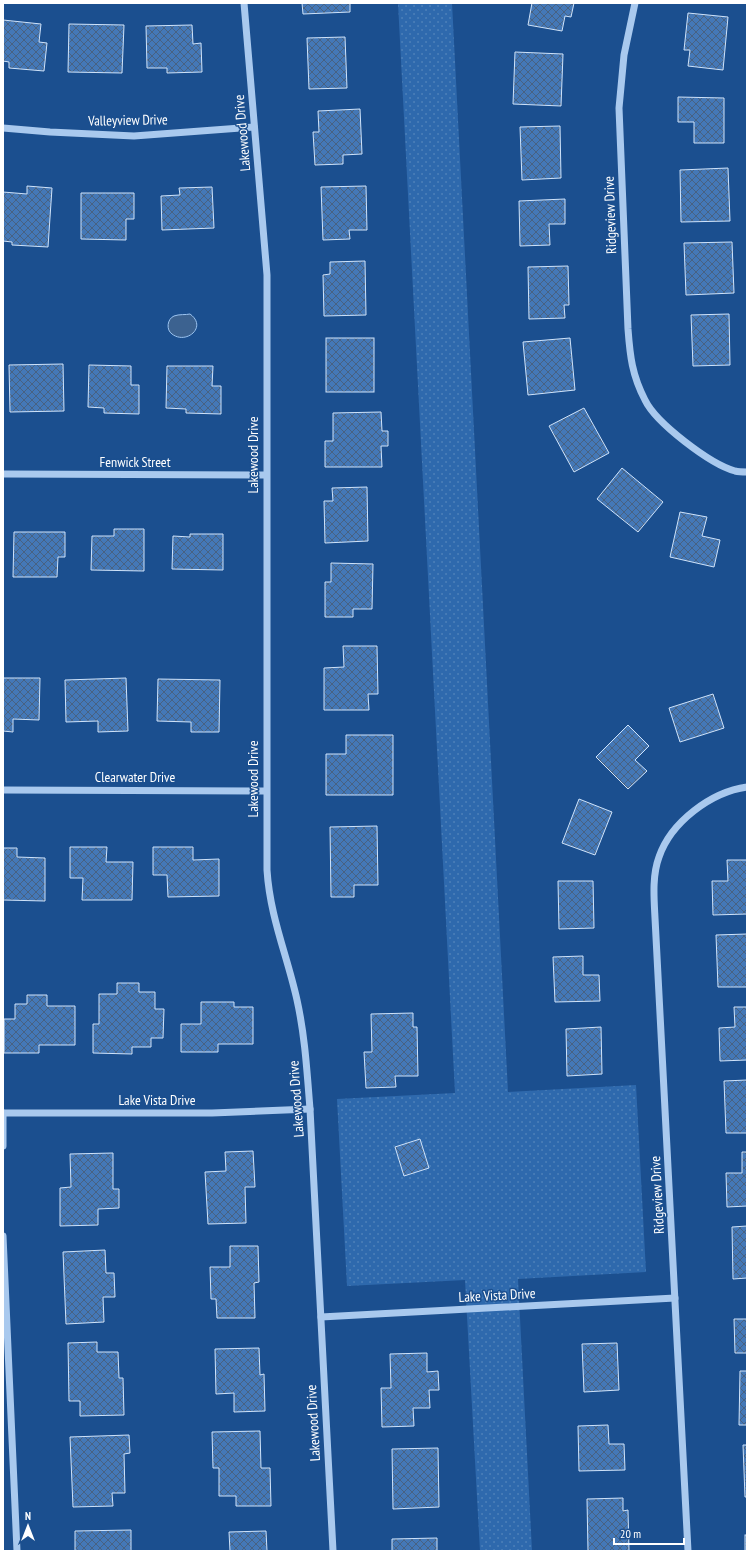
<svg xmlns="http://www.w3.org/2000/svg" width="750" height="1554" font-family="'PT Sans Narrow',sans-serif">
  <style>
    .grass { fill: url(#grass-dots) }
    .water { fill: #3c6290; stroke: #9cc4f0 }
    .building { fill: url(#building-cross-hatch); stroke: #cfe3fa }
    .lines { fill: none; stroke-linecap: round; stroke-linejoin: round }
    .minor { stroke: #a9c9ee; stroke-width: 7 }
    .labels { text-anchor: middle; stroke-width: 3; stroke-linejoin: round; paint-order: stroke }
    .street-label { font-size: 14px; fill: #fff; stroke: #1b4f8f }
  </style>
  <defs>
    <pattern id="grass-dots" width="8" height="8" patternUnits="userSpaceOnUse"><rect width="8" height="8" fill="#2e69ad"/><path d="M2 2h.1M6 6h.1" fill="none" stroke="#4d80b9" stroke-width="1.8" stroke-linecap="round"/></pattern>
    <pattern id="building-cross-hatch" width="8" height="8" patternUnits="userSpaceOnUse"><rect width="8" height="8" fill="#4478b7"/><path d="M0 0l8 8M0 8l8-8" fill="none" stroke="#486282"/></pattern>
  </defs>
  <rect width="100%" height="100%" fill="#1b4f8f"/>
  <!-- grass -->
  <polygon class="grass" points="398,3 452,3 508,1092 636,1085 646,1272 518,1279 532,1551 480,1551 465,1280 347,1286 337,1099 455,1093"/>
  <!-- water -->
  <path class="water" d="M190 314C208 327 186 345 172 334 166 330 167 319 174 316 179 314 186 315 190 314Z"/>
  <!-- building -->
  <g class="building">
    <polygon points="302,3 350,3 350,12 303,14"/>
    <polygon points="532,3 574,3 571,17 565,16 562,31 528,25"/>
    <polygon points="688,13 728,17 723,70 688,66 690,50 684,50"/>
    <polygon points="3,20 41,24 39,42 47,43 44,71 9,68 9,62 3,61"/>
    <polygon points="69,24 124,25 122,73 68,72"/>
    <polygon points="192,25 193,44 201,43 202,72 167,73 167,68 147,68 146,26"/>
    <polygon points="345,37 347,88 309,89 307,38"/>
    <polygon points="515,52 563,54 561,106 513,104"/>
    <polygon points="678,97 724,98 724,143 694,143 694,122 678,122"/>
    <polygon points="360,109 362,154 343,155 343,164 315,165 313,132 319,132 318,111"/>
    <polygon points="560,126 561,178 522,180 520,127"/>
    <polygon points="728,168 730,221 681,222 680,170"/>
    <polygon points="27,186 52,188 48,247 12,245 12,242 3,241 3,192 27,194"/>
    <polygon points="366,186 367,230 349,230 350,239 323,240 321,187"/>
    <polygon points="212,187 214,228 162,230 161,196 180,195 179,188"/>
    <polygon points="81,193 134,193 134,219 126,219 126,240 81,239"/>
    <polygon points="565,199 565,224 549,224 550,245 520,246 519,201"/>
    <polygon points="732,242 734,293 686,295 684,243"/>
    <polygon points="365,261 366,315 324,316 323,275 330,274 330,262"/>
    <polygon points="568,266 569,305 564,305 565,318 529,319 528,267"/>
    <polygon points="729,314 730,365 693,366 691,315"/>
    <rect x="326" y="338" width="48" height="54"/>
    <polygon points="570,338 575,390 528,395 523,342"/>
    <polygon points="63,364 64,411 10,412 9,365"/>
    <polygon points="89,365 131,366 131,385 139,385 139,414 104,413 104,408 88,407"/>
    <polygon points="167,366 213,366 212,386 221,386 221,414 186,413 186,409 166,408"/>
    <polygon points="584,408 609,453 574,472 549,426"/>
    <polygon points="381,412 382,431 388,431 388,446 381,446 382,467 325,467 325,441 333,441 333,413"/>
    <polygon points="622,468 663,502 638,532 597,499"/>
    <polygon points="367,487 368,541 325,543 324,501 333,501 332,488"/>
    <polygon points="680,512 707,517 702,536 720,540 714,567 670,557"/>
    <polygon points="114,529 144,529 144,571 91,570 92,536 114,536"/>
    <polygon points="14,532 65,532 65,557 58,557 57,577 13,577"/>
    <polygon points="190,534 223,534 223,570 172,569 173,536 190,537"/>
    <polygon points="331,563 373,564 372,609 353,609 353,617 325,617 325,582 331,582"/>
    <polygon points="343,646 377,646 378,694 368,694 369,710 324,710 324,668 344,667"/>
    <polygon points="3,678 40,678 39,720 13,719 13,732 3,731"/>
    <polygon points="126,678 128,731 98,732 98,721 66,722 65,680"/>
    <polygon points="158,679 220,680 219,732 191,732 191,722 157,721"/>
    <polygon points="713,694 724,728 680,742 669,708"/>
    <polygon points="628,725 649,746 635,760 647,771 628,789 596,757"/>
    <polygon points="346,735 393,735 393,795 326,795 326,754 346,754"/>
    <polygon points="579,799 612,812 595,855 562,843"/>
    <polygon points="377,826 378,885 354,885 354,897 331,897 330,827"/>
    <polygon points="70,847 107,847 106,862 133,862 132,900 82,900 83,878 70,878"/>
    <polygon points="153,847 193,847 193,860 219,859 219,896 168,897 167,875 153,875"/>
    <polygon points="3,848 17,848 17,857 45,858 45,901 3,900"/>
    <polygon points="727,860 747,860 747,914 713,915 712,881 728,881"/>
    <polygon points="558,881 593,881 594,928 559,929"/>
    <polygon points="747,934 747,987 718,987 716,935"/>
    <polygon points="583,956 583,975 599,975 600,1001 555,1002 553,957"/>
    <polygon points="117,983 139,983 139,992 155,992 155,1009 164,1009 163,1038 151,1038 151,1047 132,1047 132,1054 93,1053 93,1024 99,1024 99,994 117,994"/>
    <polygon points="27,995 47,995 47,1006 75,1006 75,1045 39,1045 39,1053 4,1053 4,1019 15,1019 15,1004 27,1004"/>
    <polygon points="201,1002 234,1002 234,1007 253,1007 253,1044 218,1044 218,1052 181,1052 181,1024 201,1024"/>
    <polygon points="734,1007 747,1007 747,1060 720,1061 719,1028 735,1027"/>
    <polygon points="413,1013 413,1027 417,1027 418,1076 395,1076 396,1087 366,1088 364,1052 372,1052 371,1014"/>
    <polygon points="601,1027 602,1074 567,1076 566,1029"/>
    <polygon points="747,1080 747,1133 726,1133 724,1081"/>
    <polygon points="420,1139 429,1168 404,1176 395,1147"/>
    <polygon points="253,1151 255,1187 245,1187 246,1223 208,1224 205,1172 226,1171 225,1152"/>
    <polygon points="742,1152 747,1152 747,1206 727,1207 726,1173 742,1173"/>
    <polygon points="113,1153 113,1189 119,1189 119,1208 98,1209 98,1225 60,1226 60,1188 71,1187 70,1154"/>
    <polygon points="747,1226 747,1278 733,1279 732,1227"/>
    <polygon points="230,1246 258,1246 259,1282 254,1283 255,1318 217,1318 216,1299 211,1299 210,1267 230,1267"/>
    <polygon points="105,1250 106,1273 114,1273 115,1297 103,1297 104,1322 66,1324 63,1252"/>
    <polygon points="734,1319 747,1319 747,1353 735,1353"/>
    <polygon points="97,1342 97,1352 118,1352 119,1378 123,1378 124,1415 80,1416 80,1401 69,1401 68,1343"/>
    <polygon points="617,1343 619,1390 584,1392 582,1344"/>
    <polygon points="259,1348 260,1375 264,1374 265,1411 234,1412 234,1393 216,1394 215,1349"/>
    <polygon points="427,1353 427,1372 438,1371 439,1390 429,1390 430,1408 413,1408 414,1426 382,1427 381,1388 391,1388 390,1354"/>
    <polygon points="740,1371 747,1371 747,1425 739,1425"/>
    <polygon points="608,1425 609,1444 624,1444 625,1470 579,1471 578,1426"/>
    <polygon points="260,1431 261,1468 270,1468 271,1506 236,1506 236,1496 219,1496 219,1468 213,1468 212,1432"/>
    <polygon points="129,1435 130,1453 124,1454 125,1493 112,1493 113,1506 73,1507 70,1437"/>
    <polygon points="743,1445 747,1445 747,1497 745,1497"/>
    <polygon points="438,1448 439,1507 393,1509 392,1449"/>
    <polygon points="623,1498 623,1511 628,1510 629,1551 588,1551 587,1499"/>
    <polygon points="131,1530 131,1551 75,1551 75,1531"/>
    <polygon points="266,1531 267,1551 230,1551 229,1532"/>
    <rect x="745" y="1535" width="2" height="16"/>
    <polygon points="437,1538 437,1551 392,1551 392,1539"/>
  </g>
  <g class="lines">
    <!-- minor -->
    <g class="minor">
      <path d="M244 3 267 275V870C270 917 287 955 297 1000 305 1036 307 1072 310 1109L333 1551"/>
      <path d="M635 3 624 55 619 108 628 329C630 356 632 375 645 400 656 423 710 464 735 471 739 472 743 472 747 472"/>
      <polyline points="3,128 50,132 134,136 254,127"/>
      <polyline points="3,474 266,475"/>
      <polyline points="3,790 266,791"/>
      <polyline points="3,1113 212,1113 310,1109"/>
      <polyline points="3,1146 3,1113"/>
      <polyline points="3,1236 17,1551"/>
      <polyline points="321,1317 675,1298"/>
      <path d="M688 1551 655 918C654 898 652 876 659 857 671 822 711 792 747 787"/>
    </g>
  </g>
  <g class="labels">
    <!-- street labels -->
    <g class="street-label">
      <text transform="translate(128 120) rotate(-1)" y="5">Valleyview Drive</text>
      <text transform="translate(242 133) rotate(-95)" y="5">Lakewood Drive</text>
      <text transform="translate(610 215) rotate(-92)" y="5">Ridgeview Drive</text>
      <text transform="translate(253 455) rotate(-90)" y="5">Lakewood Drive</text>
      <text x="135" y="467">Fenwick Street</text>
      <text x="135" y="782">Clearwater Drive</text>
      <text transform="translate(253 779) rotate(-90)" y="5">Lakewood Drive</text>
      <text transform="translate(296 1099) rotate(-94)" y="5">Lakewood Drive</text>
      <text x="157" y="1105">Lake Vista Drive</text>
      <text transform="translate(657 1195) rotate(-93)" y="5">Ridgeview Drive</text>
      <text transform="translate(497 1295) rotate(-3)" y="5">Lake Vista Drive</text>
      <text transform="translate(313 1423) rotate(-93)" y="5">Lakewood Drive</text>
    </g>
  </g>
  <!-- border -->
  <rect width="750" height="1554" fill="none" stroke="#ffffff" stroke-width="8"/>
  <!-- north arrow -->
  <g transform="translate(28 1526)" stroke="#1b4f8f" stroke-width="3" paint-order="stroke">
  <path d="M0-3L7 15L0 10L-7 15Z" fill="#ffffff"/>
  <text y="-6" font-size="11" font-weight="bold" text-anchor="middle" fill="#ffffff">N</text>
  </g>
  <!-- scale -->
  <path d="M614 1538v6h70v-6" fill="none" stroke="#ffffff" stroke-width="2"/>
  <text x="620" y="1538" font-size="12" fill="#ffffff" stroke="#1b4f8f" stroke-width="3" paint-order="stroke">20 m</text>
</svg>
